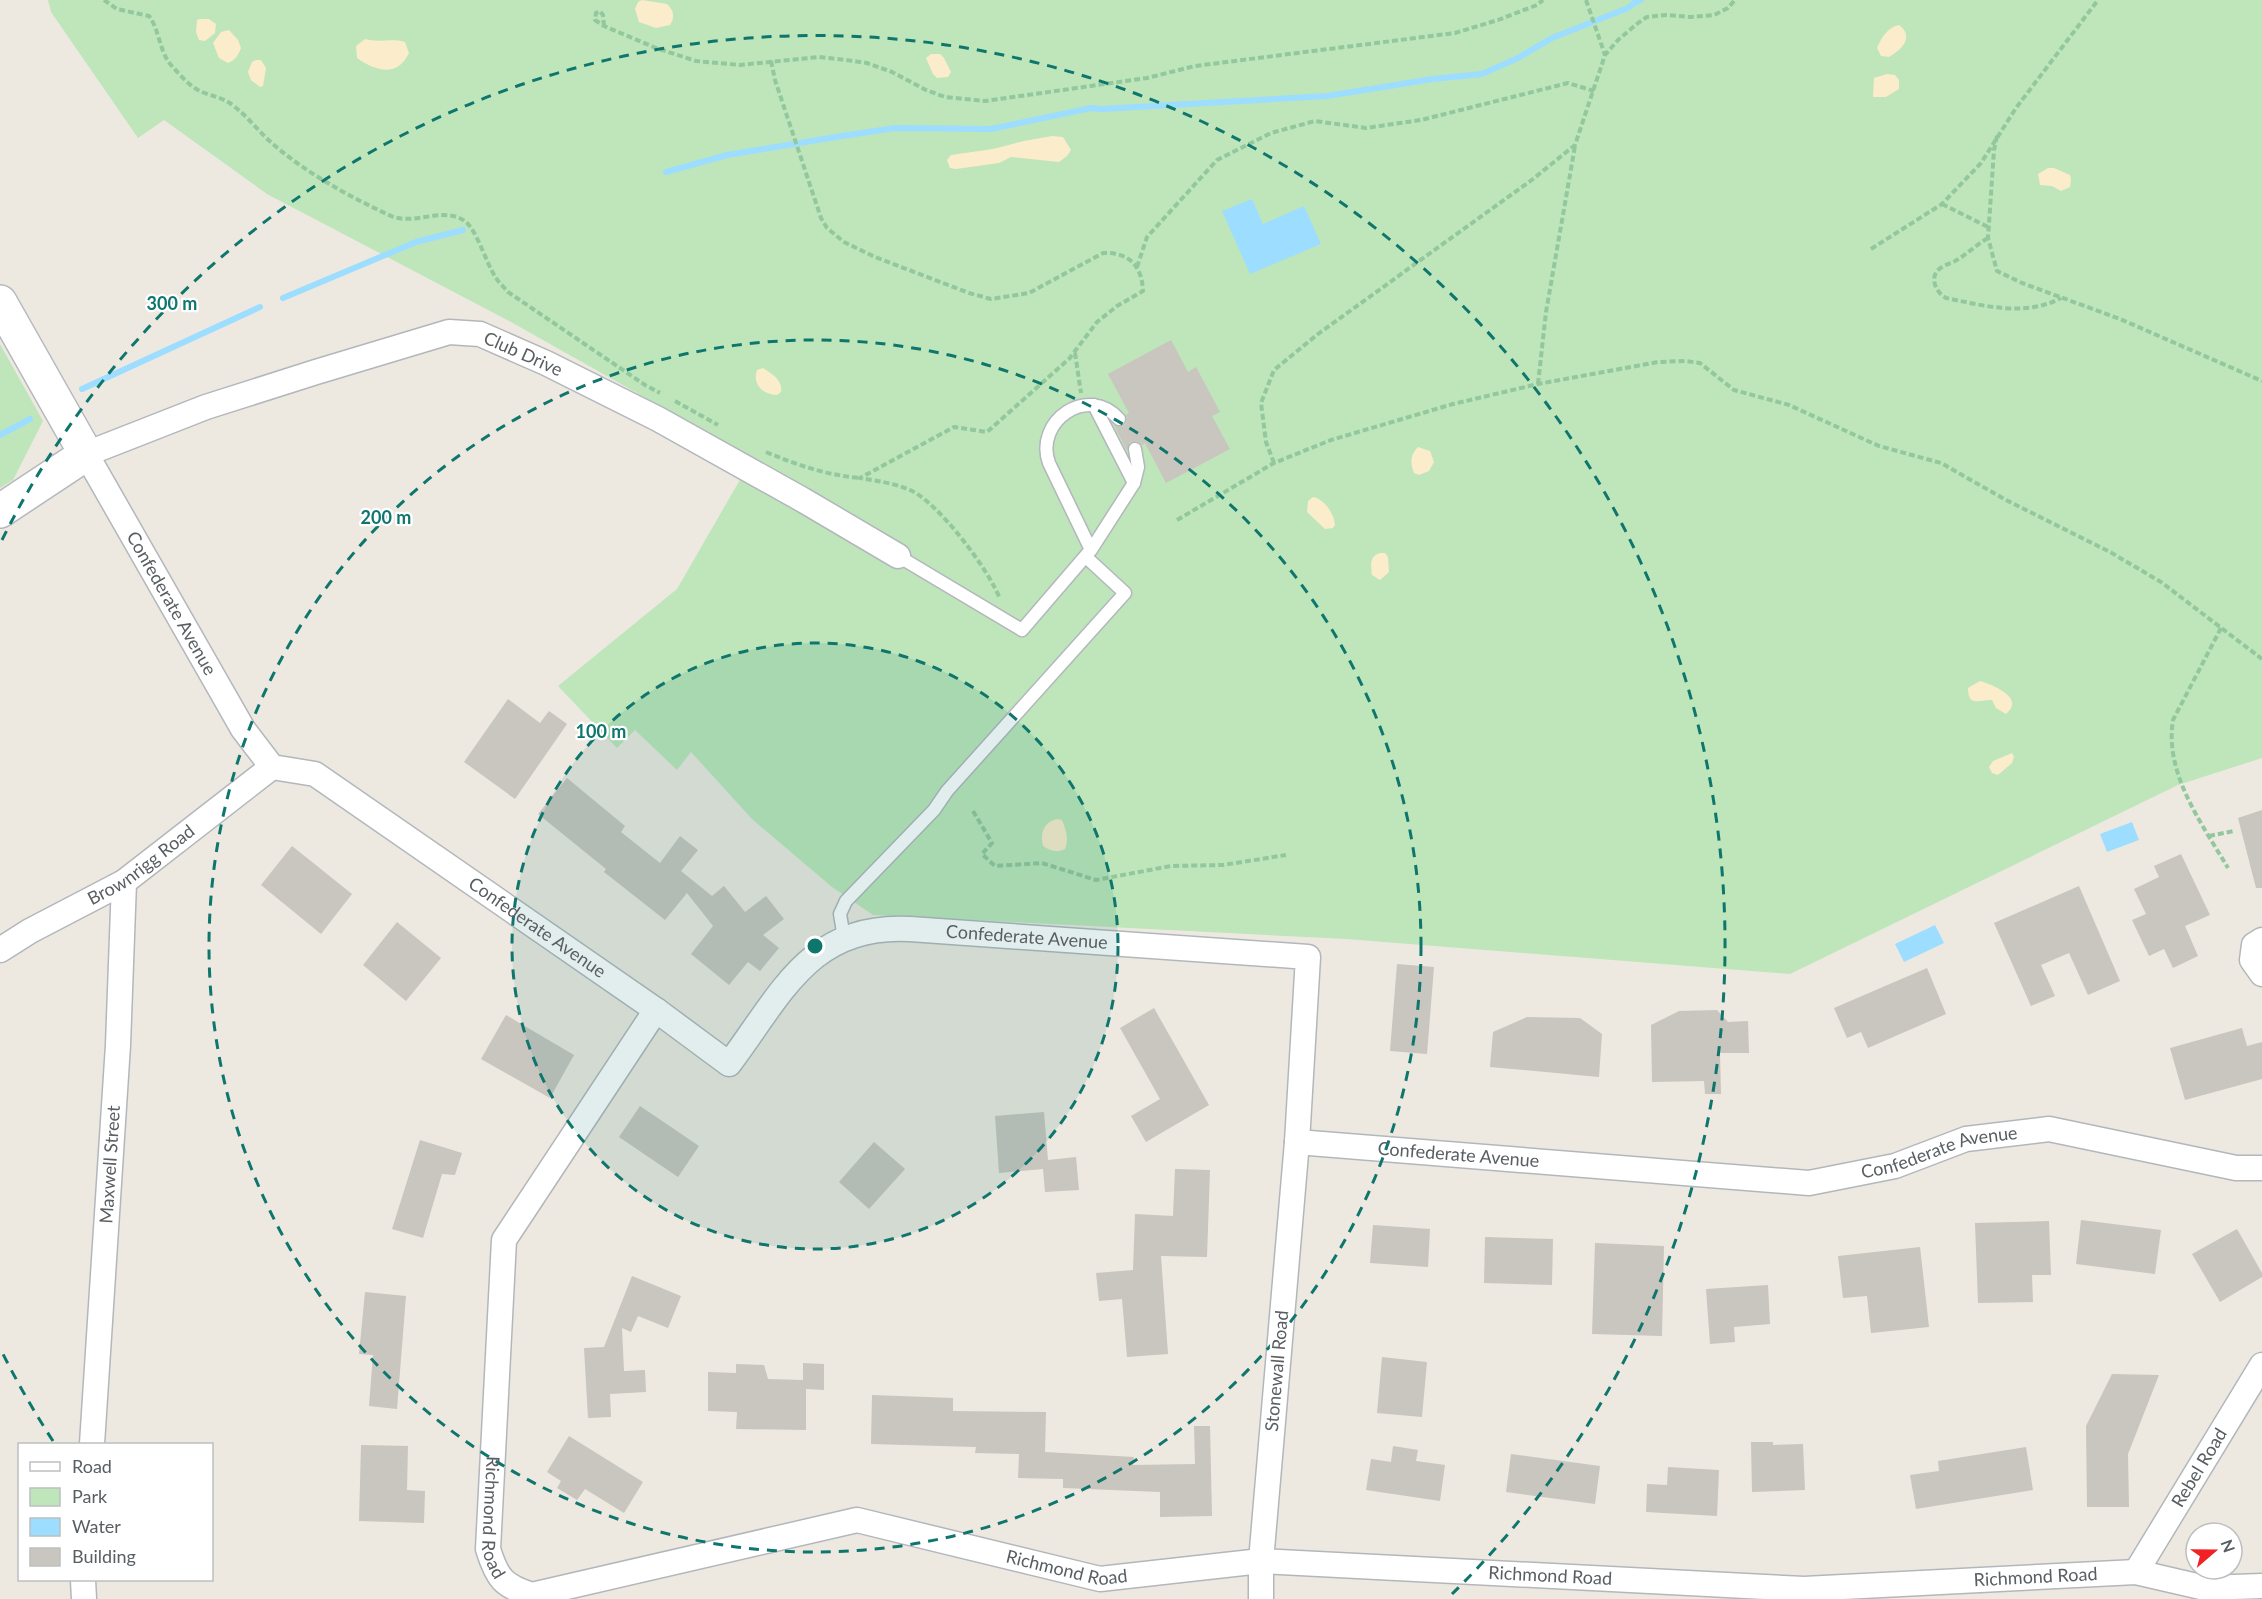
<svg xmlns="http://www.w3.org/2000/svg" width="2262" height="1599" font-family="Lato,sans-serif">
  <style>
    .green { fill: #bee6ba }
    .sand { fill: #fbeccc }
    .water { fill: #9dddff }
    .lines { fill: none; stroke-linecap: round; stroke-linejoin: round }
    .stream { stroke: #9dddff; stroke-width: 6 }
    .building { fill: #c9c5bf }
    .lane-casing { stroke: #b3b7bc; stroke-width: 15 }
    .street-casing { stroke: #b3b7bc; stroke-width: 27 }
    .secondary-casing { stroke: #b4b8be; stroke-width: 36 }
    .path { stroke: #93c79d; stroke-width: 4; stroke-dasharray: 6 3; stroke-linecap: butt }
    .lane { stroke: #fff; stroke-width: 12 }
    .street { stroke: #fff; stroke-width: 24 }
    .secondary { stroke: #fff; stroke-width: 33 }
    .ring { fill: none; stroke: #0f766e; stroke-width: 3; stroke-dasharray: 10 8 }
    .labels { text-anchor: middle; stroke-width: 4.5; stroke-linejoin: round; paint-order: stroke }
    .street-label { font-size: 18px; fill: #595e62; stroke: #fff }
    .centre { fill: #0f766e; stroke: #fff; stroke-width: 3 }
    .ring-label { font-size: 18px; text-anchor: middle; font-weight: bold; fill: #0f766e; stroke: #fff; stroke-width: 4.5; stroke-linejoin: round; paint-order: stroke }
  </style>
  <rect width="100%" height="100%" fill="#ede9e0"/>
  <!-- green -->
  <g class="green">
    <polygon points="48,0 2262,0 2262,758 2178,785 1790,974 1346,939 873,915 832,887 752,819 691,752 677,770 635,730 617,748 558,686 677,589 741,478 892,568 906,545 511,322 267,194 164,120 138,138 51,12"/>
    <polygon points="0,344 43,421 13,480 0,488"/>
  </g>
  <!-- sand -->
  <g class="sand">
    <path d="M642 0 667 4C674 11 675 17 670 25L656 28 639 22 635 9 638 2Z"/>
    <polygon points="200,19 209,19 216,24 215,33 205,41 199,40 196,32 197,20"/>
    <path d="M1899 25C1915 37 1901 50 1889 57L1881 56 1877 48C1881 38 1888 27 1899 25Z"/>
    <path d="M229 30 238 40 241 48C238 55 236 60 228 63L219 58 213 43 221 32Z"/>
    <path d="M365 39C379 43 391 38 405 42L409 53C397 78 376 71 357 58L356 46Z"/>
    <polygon points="931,54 940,54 944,58 951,72 948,77 937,78 933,74 926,58"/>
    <polygon points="256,60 261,60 266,68 263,86 260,87 251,80 248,72 252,62"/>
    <polygon points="1887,74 1895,75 1899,80 1899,89 1886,97 1873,97 1874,78"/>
    <polygon points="1052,136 1063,137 1071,150 1067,156 1059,162 1011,157 999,163 956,169 950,168 947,160 951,155 993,149 1024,141"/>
    <polygon points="2048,168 2054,168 2070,175 2071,180 2070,187 2061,191 2052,186 2040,185 2038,174"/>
    <path d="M763 368C772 374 783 380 781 392L777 395C763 395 752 384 757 370Z"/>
    <path d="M1418 447 1430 451 1434 462 1429 471 1419 475 1414 473C1410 463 1410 455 1418 447Z"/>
    <path d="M1313 497C1324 499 1334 513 1335 525L1333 528 1325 529 1307 512 1308 501Z"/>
    <path d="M1380 553H1385L1388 557 1389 572 1380 580 1372 575C1371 566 1369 556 1380 553Z"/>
    <path d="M1980 681C1993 685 2026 698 2006 714L1996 708 1992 700C1980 699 1968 708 1968 688Z"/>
    <polygon points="2012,753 2014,757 2012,763 1998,775 1992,773 1989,767 1993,761"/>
    <path d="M1057 819 1062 820C1066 830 1069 839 1065 849 1057 853 1051 851 1043 846 1040 833 1043 823 1057 819Z"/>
  </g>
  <!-- water -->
  <g class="water">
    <polygon points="1252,199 1263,224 1304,206 1321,244 1250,274 1222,211"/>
    <polygon points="2132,822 2139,840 2107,852 2100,834"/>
    <polygon points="1935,925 1944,943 1904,962 1895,944"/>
  </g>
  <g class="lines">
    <!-- stream -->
    <g class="stream">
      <polyline points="666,172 727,155 842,136 895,128 991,129 1091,108 1101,109 1327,96 1433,79 1482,74 1518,58 1552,38 1628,8 1634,3 1641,0"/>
      <polyline points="283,298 416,242 463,230"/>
      <polyline points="82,389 260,307"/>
      <polyline points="0,435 30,419"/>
    </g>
  </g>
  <!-- building -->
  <g class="building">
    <polygon points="1171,340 1188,372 1196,367 1220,412 1212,416 1230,449 1166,483 1145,443 1142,445 1137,441 1130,442 1127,451 1114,425 1118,427 1125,425 1127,420 1126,415 1129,413 1108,374"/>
    <polygon points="508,699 540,723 549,711 567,724 515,799 464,762"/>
    <polygon points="567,778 625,826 621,832 660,863 680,836 698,850 681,871 712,896 724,886 745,912 766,896 784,919 763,935 779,948 760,971 748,962 729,985 691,954 713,926 687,893 665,920 604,872 606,869 538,814"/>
    <polygon points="2262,810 2262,888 2256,888 2238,818"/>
    <polygon points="292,846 352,894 321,934 261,885"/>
    <polygon points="2181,854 2210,915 2185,926 2198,956 2173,968 2164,949 2149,956 2132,920 2146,914 2134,889 2159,877 2154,866"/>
    <polygon points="2079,886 2120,981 2088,995 2069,953 2041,965 2055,996 2031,1006 1994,923"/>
    <polygon points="397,922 441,958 406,1001 363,965"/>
    <polygon points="1397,964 1434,967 1427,1054 1390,1051"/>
    <polygon points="1927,968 1946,1014 1868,1048 1861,1032 1847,1038 1834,1008"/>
    <polygon points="1154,1008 1209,1105 1146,1142 1131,1116 1160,1099 1120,1028"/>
    <polygon points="1717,1010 1728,1022 1748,1021 1749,1053 1720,1053 1721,1094 1705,1094 1704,1081 1652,1082 1651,1025 1679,1011"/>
    <polygon points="506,1015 574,1055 550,1098 481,1059"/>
    <polygon points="1527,1017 1580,1018 1602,1034 1599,1077 1490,1067 1493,1032"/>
    <polygon points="2242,1028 2247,1046 2262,1042 2262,1079 2185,1100 2170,1048"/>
    <polygon points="640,1106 699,1146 678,1177 619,1137"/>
    <polygon points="1044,1112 1048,1160 1076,1157 1079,1190 1045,1192 1043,1169 999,1173 995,1116"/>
    <polygon points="420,1140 462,1153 455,1175 442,1174 423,1238 392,1229"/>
    <polygon points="874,1142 905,1169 869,1209 839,1182"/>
    <polygon points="1175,1169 1210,1170 1207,1257 1161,1256 1168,1354 1127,1357 1122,1299 1099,1301 1096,1273 1133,1270 1135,1214 1173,1216"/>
    <polygon points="2081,1220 2161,1230 2155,1274 2076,1264"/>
    <polygon points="2049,1221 2051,1275 2032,1275 2033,1302 1978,1303 1975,1223"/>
    <polygon points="1373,1225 1430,1229 1428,1267 1370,1263"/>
    <polygon points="2237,1229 2262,1273 2262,1277 2220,1302 2192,1254"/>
    <polygon points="1485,1237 1553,1239 1552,1285 1484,1283"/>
    <polygon points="1595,1243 1664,1246 1662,1336 1592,1334"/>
    <polygon points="1920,1247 1929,1327 1871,1333 1867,1296 1843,1298 1838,1256"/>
    <polygon points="632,1276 681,1296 668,1328 638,1316 631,1332 622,1328 624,1371 645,1370 646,1392 610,1394 611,1417 588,1418 584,1348 604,1347"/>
    <polygon points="1768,1285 1770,1324 1734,1327 1735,1342 1710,1344 1706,1289"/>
    <polygon points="365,1292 406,1296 397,1409 369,1406 373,1355 359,1354"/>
    <polygon points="1382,1357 1427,1362 1422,1417 1377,1413"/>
    <polygon points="803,1363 824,1364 824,1390 806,1389 806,1430 736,1429 737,1412 708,1411 708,1372 736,1373 736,1364 764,1365 768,1379 803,1380"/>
    <polygon points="2112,1374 2159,1375 2128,1454 2129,1507 2087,1507 2086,1426"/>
    <polygon points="872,1395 953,1398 953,1411 1046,1412 1045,1452 1134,1457 1133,1465 1195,1464 1194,1426 1210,1426 1212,1516 1160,1517 1160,1492 1063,1488 1063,1479 1018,1478 1019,1454 975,1453 976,1447 871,1444"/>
    <polygon points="569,1436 643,1482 624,1513 585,1489 577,1500 557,1488 561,1481 547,1472"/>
    <polygon points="1751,1442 1773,1442 1773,1445 1803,1444 1805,1490 1752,1492"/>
    <polygon points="361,1445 408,1446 407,1490 425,1491 424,1523 359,1521"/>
    <polygon points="1393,1446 1418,1450 1416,1461 1445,1465 1440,1501 1366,1490 1371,1459 1391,1462"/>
    <polygon points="2026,1447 2033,1490 1916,1509 1910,1475 1939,1471 1938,1461"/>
    <polygon points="1511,1454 1600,1466 1595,1504 1506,1492"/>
    <polygon points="1668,1467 1719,1470 1717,1516 1646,1512 1647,1484 1667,1485"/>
  </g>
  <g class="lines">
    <defs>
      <g id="lane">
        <polyline points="1094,405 1134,483"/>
        <path d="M1119 419C1088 384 1034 421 1049 463L1091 550 1134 483 1138 467 1135 449"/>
        <polyline points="898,556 1022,630 1089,552"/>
        <polyline points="844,938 840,914 846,901 934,810 947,791 1125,593 1086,557"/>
      </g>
      <g id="street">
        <path id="s1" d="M898 556 803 500 658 419 546 363 480 334 449 332 316 372 206 407 86 454 243 729 272 767 315 774 656 1010 729 1064C781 995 810 923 910 929L1308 957 1297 1142 1261 1561V1599"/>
        <polyline points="2262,940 2254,945 2252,960 2262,974"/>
        <path id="s2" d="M0 950 30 931 124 882 272 767"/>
        <path id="s3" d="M656 1010 504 1240 488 1549C497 1578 503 1586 532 1595L857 1520 1100 1579 1261 1561 1804 1589 2136 1572 2205 1588 2262 1586"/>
        <path id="s4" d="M1297 1142 1809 1183 1895 1166 1966 1139 2049 1129 2236 1168H2262"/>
        <path id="s5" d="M92 1444 118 1045 124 882"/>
        <path id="s6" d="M2136 1572 2262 1365"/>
        <polyline points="83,1580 84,1599"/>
      </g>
      <polyline id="secondary" points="0,302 86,454 0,511"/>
    </defs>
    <!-- lane casing -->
    <use href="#lane" class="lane-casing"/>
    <!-- street casing -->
    <use href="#street" class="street-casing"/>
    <!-- secondary casing -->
    <use href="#secondary" class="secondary-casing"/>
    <!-- path -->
    <g class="path">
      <path d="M104 0 117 9 149 16C160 31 159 51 171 65 180 75 190 87 202 92 214 97 225 98 235 107 249 118 260 133 274 145 308 174 350 197 391 216 414 226 445 205 466 222 477 231 487 265 496 278 499 283 504 287 508 292L645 385 660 393"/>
      <polyline points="1586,0 1605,55"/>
      <polyline points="604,26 603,15 600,11 596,13 595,20 604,26 656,48 696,61 740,65 819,57 846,60 867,63 892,72 926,90 945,97 985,101 1147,78 1195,66 1455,33 1498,20 1537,5 1543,0"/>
      <path d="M771 61 775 80 821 218 827 228 844 242 875 257 969 293 991 299 1029 293 1103 253C1129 252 1142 266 1143 291L1117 306 1097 322 1069 359 987 432 954 427 860 478C877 481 894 483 910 490 938 502 989 570 1000 599"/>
      <polyline points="1997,136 1994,150 1988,238 1997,271 2022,283 2120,319 2262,381"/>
      <polyline points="1942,204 1988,227"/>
      <path d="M1988 238C1976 245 1966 255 1955 261 1951 264 1946 264 1942 267 1928 275 1935 292 1946 298 1985 306 2025 317 2061 298"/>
      <polyline points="1871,249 1942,204 1981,163 2016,108 2098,0"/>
      <polyline points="1137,267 1147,237 1217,160 1271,133 1315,121 1366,128 1421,120 1568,83 1594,91"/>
      <polyline points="1075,353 1081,393"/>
      <polyline points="1538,384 1546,312 1575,146"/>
      <polyline points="675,401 718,425"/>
      <path d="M766 452C797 465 826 475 860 478"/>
      <polyline points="1274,463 1266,442 1261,403 1274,370 1318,334 1533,179 1575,145 1605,55 1618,40 1638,23 1647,17 1666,15 1690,17 1714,15 1728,8 1735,0"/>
      <polyline points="1177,520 1274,463 1331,440 1453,404 1538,384 1658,362 1685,361 1700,363 1734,390 1789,405 1879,446 1941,463 2006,500 2110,552 2161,582 2262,659"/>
      <path d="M2221 628 2173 720C2164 773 2202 824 2228 868"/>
      <polyline points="973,811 992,843 982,854 995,866 1042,863 1096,880 1171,866 1223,865 1286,855"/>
      <polyline points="2209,836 2234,831"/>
    </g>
    <!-- lane -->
    <use href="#lane" class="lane"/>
    <!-- street -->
    <use href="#street" class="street"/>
    <!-- secondary -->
    <use href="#secondary" class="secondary"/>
  </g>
  <!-- distance rings -->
  <circle cx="815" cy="946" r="303" fill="#0f766e" fill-opacity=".12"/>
  <g class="ring">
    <circle cx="815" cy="946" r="303"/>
    <circle cx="815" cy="946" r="606"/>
    <path d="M53 1441A909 909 0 0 1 2 1352M2 540A909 909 0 1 1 1452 1594"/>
  </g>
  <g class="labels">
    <!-- street labels -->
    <g class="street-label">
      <text transform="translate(523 354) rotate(24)" y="6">Club Drive</text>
      <text dy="6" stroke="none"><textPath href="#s1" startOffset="1060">Confederate Avenue</textPath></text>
      <text dy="6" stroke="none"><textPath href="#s2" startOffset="165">Brownrigg Road</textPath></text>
      <text dy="6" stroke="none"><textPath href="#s1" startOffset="1566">Confederate Avenue</textPath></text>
      <text dy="6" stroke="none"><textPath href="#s1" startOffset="2158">Confederate Avenue</textPath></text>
      <text dy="6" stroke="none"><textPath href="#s4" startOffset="648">Confederate Avenue</textPath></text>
      <text dy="6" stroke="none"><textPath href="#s4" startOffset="162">Confederate Avenue</textPath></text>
      <text dy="6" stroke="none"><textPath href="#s5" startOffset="280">Maxwell Street</textPath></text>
      <text transform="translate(1277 1371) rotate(-85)" y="6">Stonewall Road</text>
      <text dy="6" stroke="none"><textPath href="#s6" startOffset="122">Rebel Road</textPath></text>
      <text dy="6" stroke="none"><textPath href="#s3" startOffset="554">Richmond Road</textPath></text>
      <text dy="6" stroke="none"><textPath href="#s3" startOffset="1202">Richmond Road</textPath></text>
      <text dy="6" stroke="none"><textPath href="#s3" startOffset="1688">Richmond Road</textPath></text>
      <text dy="6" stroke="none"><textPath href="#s3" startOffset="2174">Richmond Road</textPath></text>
    </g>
  </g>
  <circle cx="815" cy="946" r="9" class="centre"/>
  <g class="ring-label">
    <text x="172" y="310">300 m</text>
    <text x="386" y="524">200 m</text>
    <text x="601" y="738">100 m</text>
  </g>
  <!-- legend -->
  <rect x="18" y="1443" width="195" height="138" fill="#ffffff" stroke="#bdbfc0" stroke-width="1.5"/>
  <rect x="30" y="1462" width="30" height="9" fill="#ffffff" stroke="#bdbfc0" stroke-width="1.5"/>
  <text x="72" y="1473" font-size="18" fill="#595e62">Road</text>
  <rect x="30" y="1488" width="30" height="18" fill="#bee6ba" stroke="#bdbfc0" stroke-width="1.5"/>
  <text x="72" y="1503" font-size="18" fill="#595e62">Park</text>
  <rect x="30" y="1518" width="30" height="18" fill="#9dddff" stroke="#bdbfc0" stroke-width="1.5"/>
  <text x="72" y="1533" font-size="18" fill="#595e62">Water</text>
  <rect x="30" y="1548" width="30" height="18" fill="#c9c5bf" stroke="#bdbfc0" stroke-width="1.5"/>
  <text x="72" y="1563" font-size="18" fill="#595e62">Building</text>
  <!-- north arrow -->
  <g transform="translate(2214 1551) rotate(70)"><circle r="28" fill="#ffffff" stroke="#bdbfc0" stroke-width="1.5"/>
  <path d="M0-4.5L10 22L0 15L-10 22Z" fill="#f02225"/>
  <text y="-9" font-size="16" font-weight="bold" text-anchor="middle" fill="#595e62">N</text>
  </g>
</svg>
